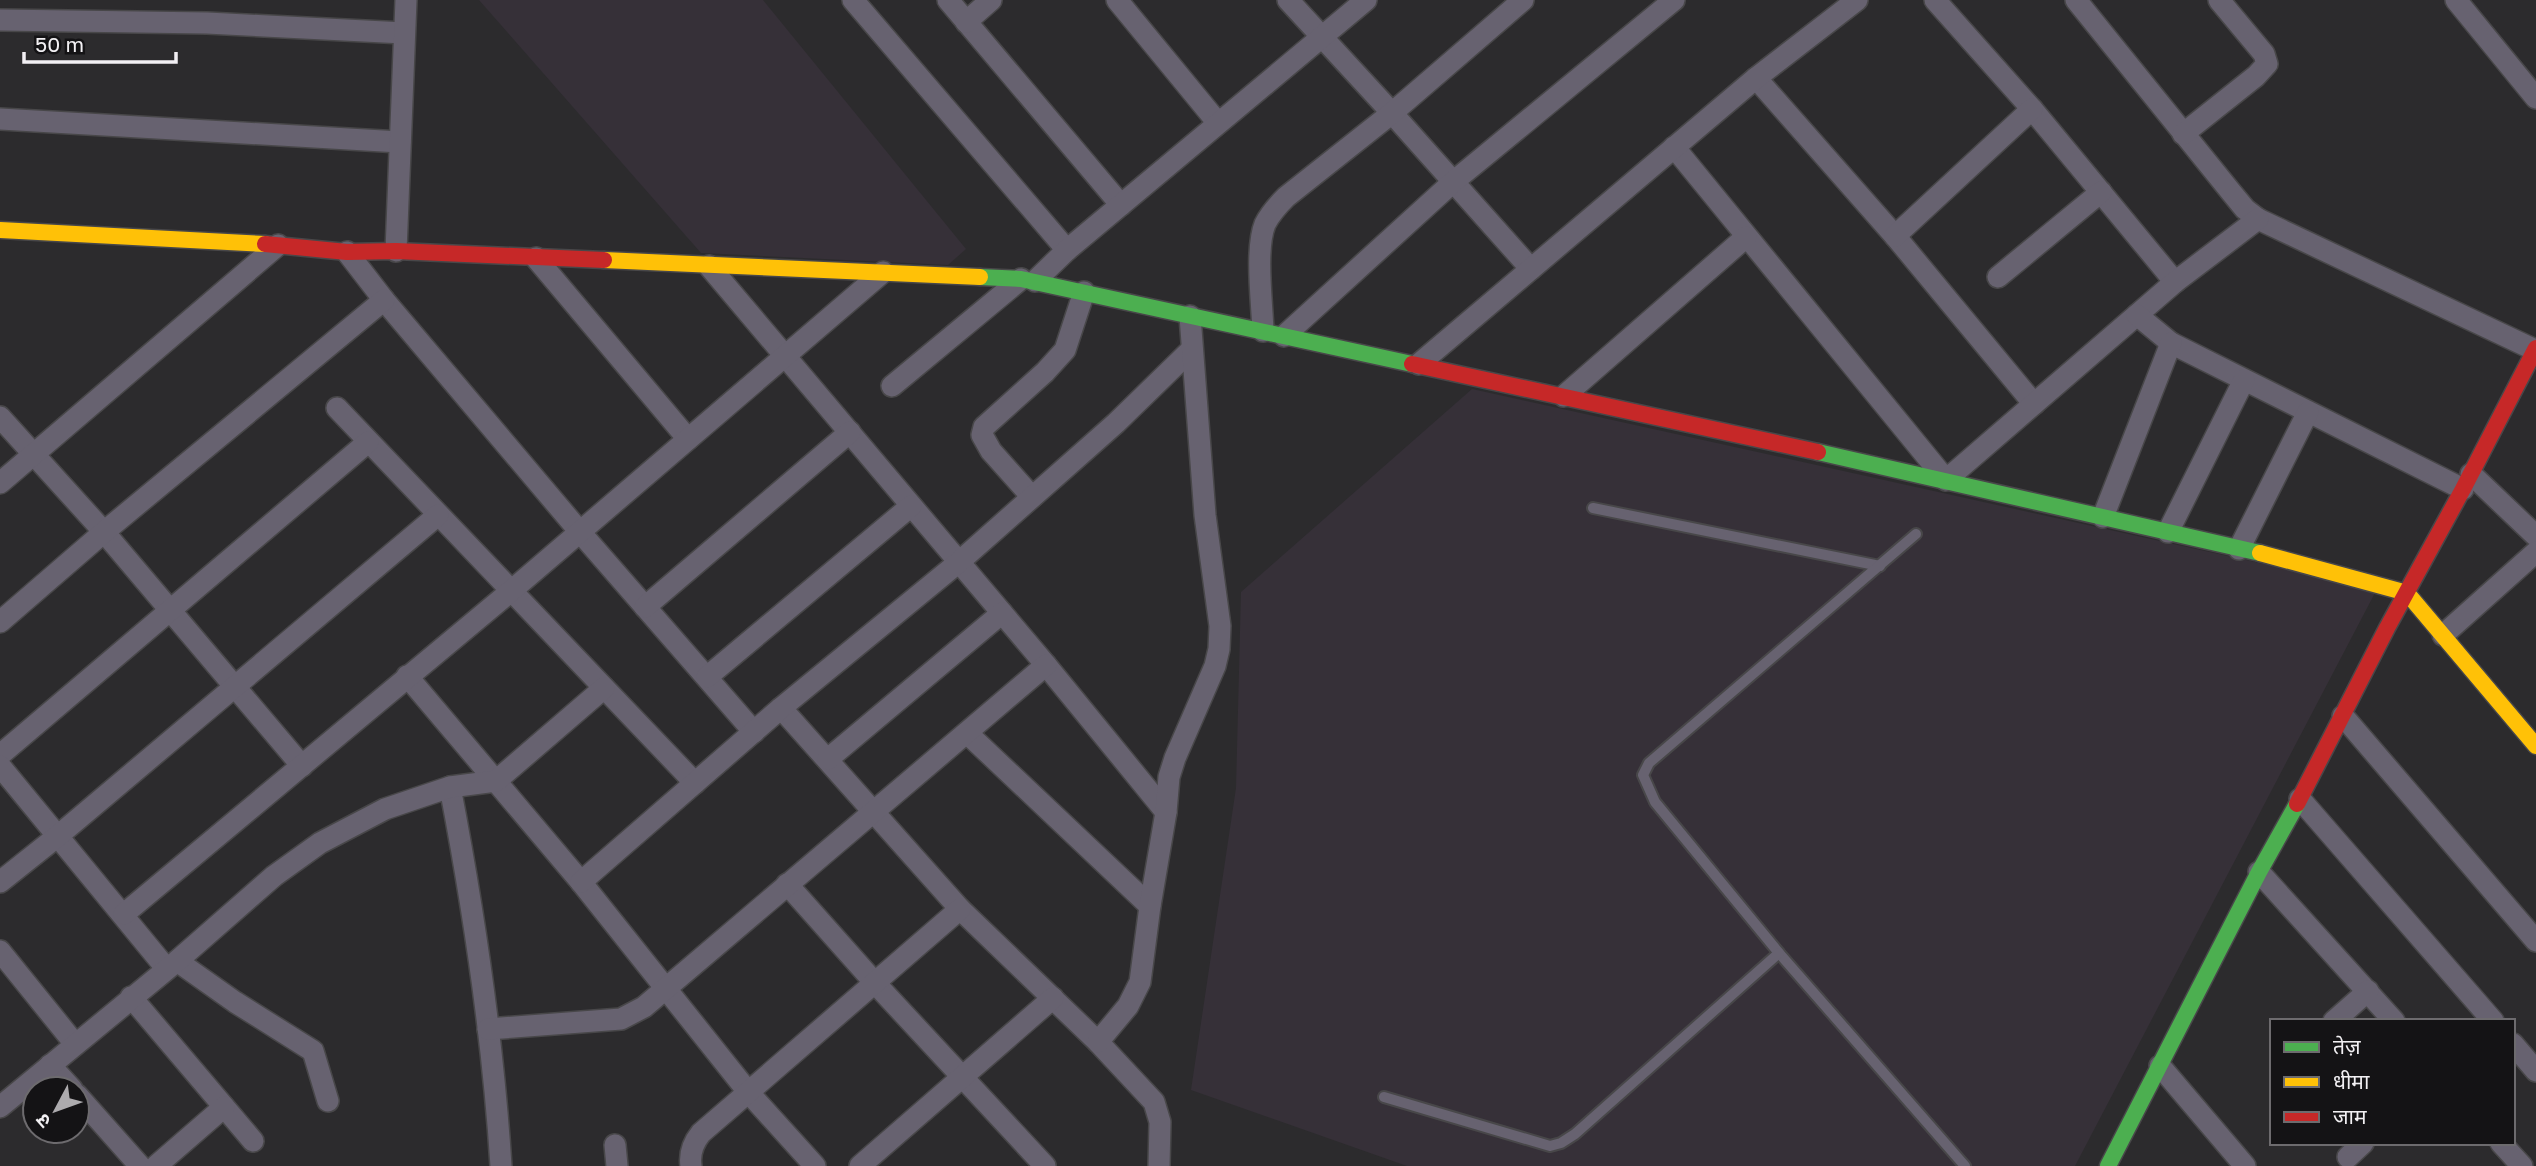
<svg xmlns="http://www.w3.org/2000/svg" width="2536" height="1166" font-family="'Golos Text','Noto Sans Devanagari',sans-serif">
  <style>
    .built { fill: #363038 }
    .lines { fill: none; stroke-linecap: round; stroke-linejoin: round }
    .lane-casing { stroke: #484749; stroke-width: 14 }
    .street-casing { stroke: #484749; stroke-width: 24 }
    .fast-casing { stroke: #484749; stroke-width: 19 }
    .slow-casing { stroke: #484749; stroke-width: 19 }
    .jam-casing { stroke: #484749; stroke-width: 19 }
    .lane { stroke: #676270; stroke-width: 10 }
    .street { stroke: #676270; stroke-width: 21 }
    .fast { stroke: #4caf50; stroke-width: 16 }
    .slow { stroke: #ffc107; stroke-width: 16 }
    .jam { stroke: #c62828; stroke-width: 16 }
  </style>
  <rect width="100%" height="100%" fill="#2c2b2d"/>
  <!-- built -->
  <g class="built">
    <polygon points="479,0 763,0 966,249 948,265 701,253"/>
    <polygon points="1472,389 2377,589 2075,1166 1407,1166 1191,1090 1236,788 1241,592"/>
  </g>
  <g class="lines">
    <defs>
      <g id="lane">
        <polyline points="1593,508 1880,566"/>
        <polyline points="1916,534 1649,763 1643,775 1655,802 1779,953 1965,1166"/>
        <polyline points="1384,1097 1550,1146 1561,1143 1575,1134 1779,953"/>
      </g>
      <g id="street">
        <polyline points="853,0 1067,250"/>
        <polyline points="948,0 1121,205"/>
        <polyline points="1117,0 1218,123"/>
        <polyline points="1288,0 1392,113 1531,269"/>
        <polyline points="1935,0 2032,109 2175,282"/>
        <polyline points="2076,0 2231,192 2245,209 2258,219 2535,350"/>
        <polyline points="2456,0 2536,98"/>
        <polyline points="0,20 207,23 404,33"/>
        <polyline points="966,22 991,0"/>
        <polyline points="1756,78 1895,236 2034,404"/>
        <polyline points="0,119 400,142"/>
        <polyline points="2183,134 2256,76 2267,64 2264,54 2219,0"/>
        <polyline points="1674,147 1946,480 2175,282 2258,219"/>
        <polyline points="1895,236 2032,109"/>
        <polyline points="396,251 406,0"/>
        <polyline points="347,252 384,300 580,532 754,732"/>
        <polyline points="536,258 688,439"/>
        <polyline points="709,266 1046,665 1166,812"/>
        <polyline points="1998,277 2101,192"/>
        <polyline points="1035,281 1067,250 1366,0"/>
        <polyline points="2137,315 2171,343 2463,489"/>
        <path d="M1263 331C1262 302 1255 249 1265 224 1270 214 1278 205 1286 197L1392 113 1523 0"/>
        <polyline points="1284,336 1453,182 1674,0"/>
        <polyline points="1419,364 1756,78 1857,0"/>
        <polyline points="892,386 1021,279"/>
        <polyline points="1564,396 1746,237"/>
        <polyline points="337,408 695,783"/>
        <polyline points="0,417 104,532 302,766"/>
        <polyline points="2471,474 2536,536"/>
        <polyline points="0,483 278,245"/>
        <polyline points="1032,497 991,451 982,435 984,427 1045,372 1065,350 1084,292"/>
        <polyline points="2103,517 2171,343"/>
        <polyline points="2168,532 2244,380"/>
        <polyline points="2239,549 2308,412"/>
        <polyline points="645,607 850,432"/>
        <polyline points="0,622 104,532 384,300"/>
        <polyline points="2443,635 2536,552"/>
        <polyline points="407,676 581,882 749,1093 815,1166"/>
        <polyline points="707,677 911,506"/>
        <polyline points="781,708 960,909 1098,1042 1154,1102 1160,1122 1159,1166"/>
        <polyline points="2343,716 2536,941"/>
        <polyline points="967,733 1150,906"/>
        <polyline points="0,755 368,442"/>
        <polyline points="828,759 1002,613"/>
        <polyline points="0,766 166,968"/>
        <path d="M450 787C474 912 493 1039 501 1166"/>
        <polyline points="2300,799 2493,1021"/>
        <polyline points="2259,872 2394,1021"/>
        <polyline points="0,882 59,835 438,515"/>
        <polyline points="581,882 781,708 959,562 1116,423 1192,349"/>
        <polyline points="787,884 875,983 1045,1166"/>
        <polyline points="124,914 511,591 883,272"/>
        <polyline points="0,951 75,1044"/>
        <polyline points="177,961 235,1002 313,1051 328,1101"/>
        <polyline points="131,997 253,1141"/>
        <polyline points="2334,1021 2368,991"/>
        <polyline points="488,1029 621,1019 644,1007 1046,665"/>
        <polyline points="1098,1042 1128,1006 1140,982 1150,906 1166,812 1169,777 1175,758 1215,666 1219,649 1220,626 1205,515 1190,316"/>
        <polyline points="2513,1044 2536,1071"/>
        <polyline points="50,1065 72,1089"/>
        <polyline points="2160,1066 2245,1166"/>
        <polyline points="77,1095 140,1166"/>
        <polyline points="0,1107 177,961 274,876 320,843 385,809 450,787 496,781 604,688"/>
        <polyline points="2501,1143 2522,1166"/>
        <polyline points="615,1145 617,1166"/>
        <polyline points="2348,1157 2363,1143"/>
        <polyline points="156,1166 224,1107"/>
        <path d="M691 1166C689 1153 693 1143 701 1133L960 909"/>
        <polyline points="860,1166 1053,998"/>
      </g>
      <g id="fast">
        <polyline points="980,277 1021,279 1412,364"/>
        <polyline points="1818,452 2260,553"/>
        <polyline points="2108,1166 2259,872 2297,804"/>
      </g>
      <g id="slow">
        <polyline points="0,230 265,244"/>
        <polyline points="604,260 980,277"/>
        <polyline points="2260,553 2407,593 2536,746"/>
      </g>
      <g id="jam">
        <polyline points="265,244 347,252 396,251 604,260"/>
        <polyline points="1412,364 1818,452"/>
        <polyline points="2297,804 2387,628 2463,489 2536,348"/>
      </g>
    </defs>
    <!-- lane casing -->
    <use href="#lane" class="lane-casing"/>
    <!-- street casing -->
    <use href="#street" class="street-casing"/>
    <!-- fast casing -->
    <use href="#fast" class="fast-casing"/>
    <!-- slow casing -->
    <use href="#slow" class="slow-casing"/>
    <!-- jam casing -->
    <use href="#jam" class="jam-casing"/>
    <!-- lane -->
    <use href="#lane" class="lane"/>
    <!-- street -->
    <use href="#street" class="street"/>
    <!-- fast -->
    <use href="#fast" class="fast"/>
    <!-- slow -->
    <use href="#slow" class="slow"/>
    <!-- jam -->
    <use href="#jam" class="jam"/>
  </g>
  <!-- legend -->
  <rect x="2270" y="1019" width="245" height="126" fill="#141315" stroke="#6d6b6e" stroke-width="2"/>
  <rect x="2284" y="1042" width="35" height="10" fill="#4caf50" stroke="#6d6b6e" stroke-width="2"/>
  <text x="2333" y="1054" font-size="21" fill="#f2f0f3">तेज़</text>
  <rect x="2284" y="1077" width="35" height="10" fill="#ffc107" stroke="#6d6b6e" stroke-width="2"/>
  <text x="2333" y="1089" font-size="21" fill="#f2f0f3">धीमा</text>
  <rect x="2284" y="1112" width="35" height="10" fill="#c62828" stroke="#6d6b6e" stroke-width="2"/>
  <text x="2333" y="1124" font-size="21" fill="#f2f0f3">जाम</text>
  <!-- north arrow -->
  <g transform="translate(56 1110) rotate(229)"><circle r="33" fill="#141315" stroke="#6d6b6e" stroke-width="2"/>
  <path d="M0-5L12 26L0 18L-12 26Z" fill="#adabae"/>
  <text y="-10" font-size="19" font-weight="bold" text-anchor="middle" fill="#f2f0f3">उ</text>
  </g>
  <!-- scale -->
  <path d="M24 52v10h152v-10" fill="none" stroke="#f2f0f3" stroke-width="3.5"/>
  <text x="35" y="52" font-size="21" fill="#f2f0f3" stroke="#141315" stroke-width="5" paint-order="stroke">50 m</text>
</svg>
